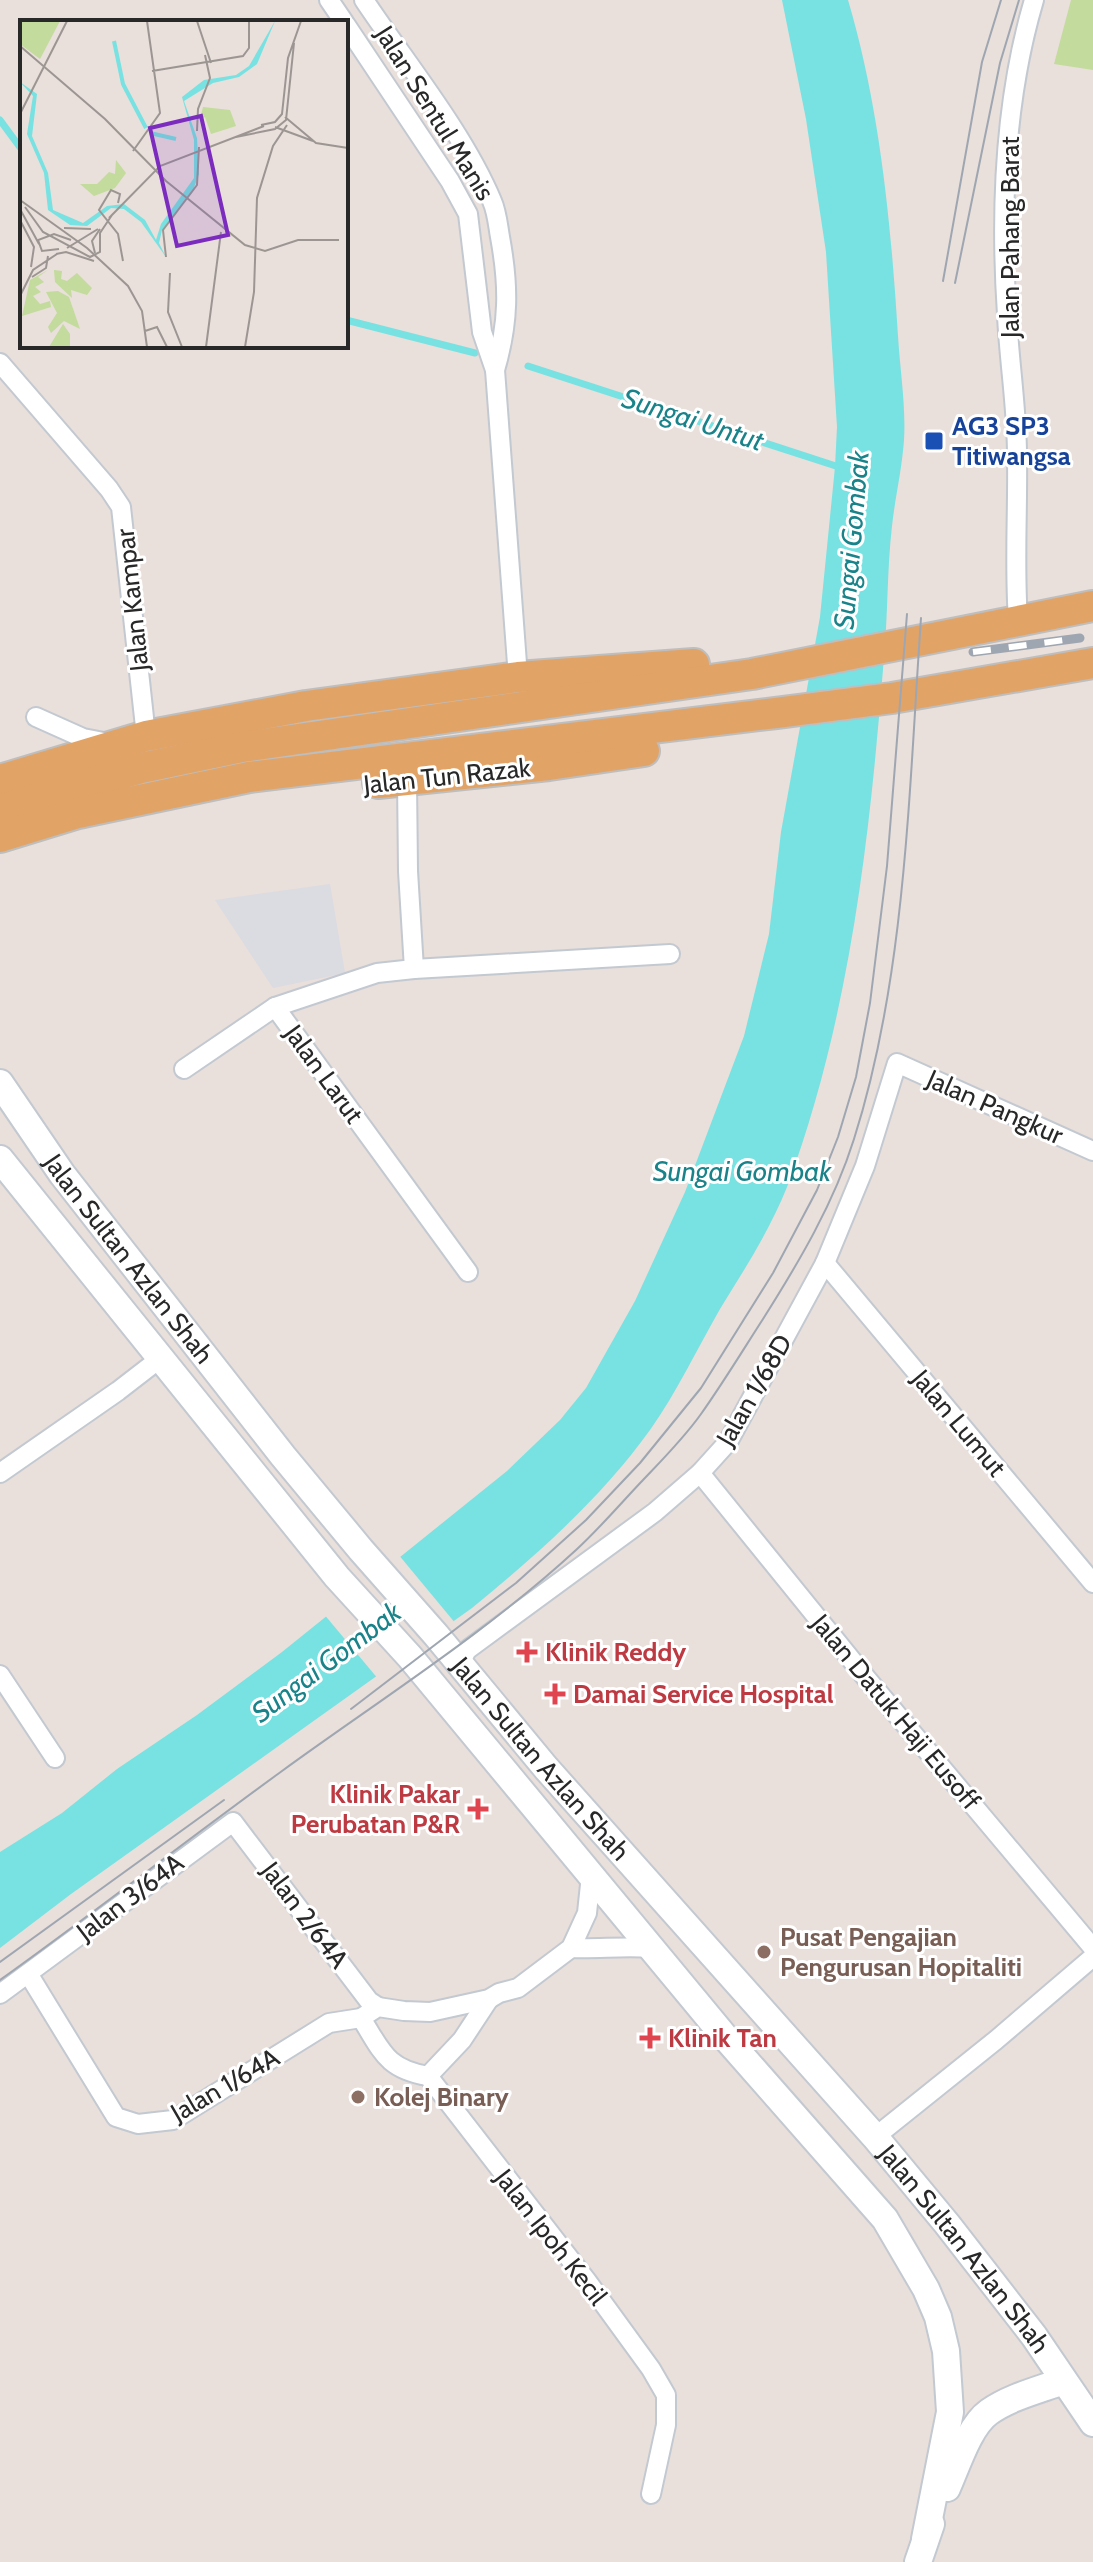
<svg xmlns="http://www.w3.org/2000/svg" width="1093" height="2562" font-family="Cabin,sans-serif">
  <style>
    .industrial { fill: #dbdbe2 }
    .green { fill: #c3db9c }
    .water { fill: #77e2e1 }
    .pier { fill: #e9dfdb }
    .lines { fill: none; stroke-linecap: round; stroke-linejoin: round }
    .stream { stroke: #77e2e1; stroke-width: 7 }
    .street-casing { stroke: #c3c9d1; stroke-width: 22 }
    .secondary-casing { stroke: #c3c9d1; stroke-width: 30 }
    .primary-casing { stroke: #bebebe; stroke-width: 34 }
    .street { stroke: #fff; stroke-width: 18 }
    .secondary { stroke: #fff; stroke-width: 26 }
    .primary { stroke: #e2a367; stroke-width: 30 }
    .tram { stroke: #9ea6b1; stroke-width: 2 }
    .rail-casing { stroke: #9ea6b1; stroke-width: 9 }
    .rail { stroke: #fff; stroke-width: 6; stroke-dasharray: 18; stroke-linecap: butt }
    .transit-dot { fill: #1a4fb4; stroke: #fff; stroke-width: 3 }
    .health-dot { fill: #e0444e; stroke: #fff; stroke-width: 3 }
    .education-dot { fill: #8d6e63; stroke: #fff; stroke-width: 3 }
    .labels { text-anchor: middle; stroke-width: 6; stroke-linejoin: round; paint-order: stroke }
    .street-label { font-size: 26px; fill: #282828; stroke: #fff }
    .transit-label { font-size: 26px; font-weight: bold; fill: #164399; stroke: #fff; text-anchor: start }
    .health-label { font-size: 26px; font-weight: bold; fill: #be3a42; stroke: #fff; text-anchor: start }
    .education-label { font-size: 26px; font-weight: bold; fill: #785e54; stroke: #fff; text-anchor: start }
    .water-label { font-size: 28px; font-style: italic; fill: #1a838a; stroke: #fff }
    .inset-river { fill: none; stroke: #77e2e1; stroke-width: 4 }
    .inset-road { fill: none; stroke: #9c9693; stroke-width: 2 }
    .view { fill: #7b2cbf; fill-opacity: 0.15; stroke: #7b2cbf; stroke-width: 4 }
    .inset-edge { fill: none; stroke: #282828; stroke-width: 4 }
  </style>
  <rect width="100%" height="100%" fill="#e9dfdb"/>
  <!-- industrial -->
  <polygon class="industrial" points="330,884 345,973 273,988 215,900"/>
  <!-- green -->
  <polygon class="green" points="1071,0 1093,0 1093,70 1054,64"/>
  <!-- water -->
  <path class="water" d="M782 0H848C880 108 891 223 898 336 900 370 906 406 904 440 902 469 895 498 892 526 887 569 888 614 884 657 870 836 850 1018 787 1187 770 1230 744 1270 720 1309 697 1349 677 1392 650 1430 601 1498 537 1555 472 1608L71 1894 0 1948V1852L62 1813 117 1769 197 1715 282 1652 507 1471 560 1420 586 1388 635 1301 685 1192 744 1036 769 934 781 832 820 617 835 467 837 427 826 252 806 119Z"/>
  <!-- pier -->
  <polygon class="pier" points="398,1554 456,1624 379,1680 323,1613"/>
  <g class="lines">
    <!-- stream -->
    <g class="stream">
      <polyline points="0,120 22,150"/>
      <polyline points="346,320 475,353"/>
      <polyline points="528,366 842,468"/>
    </g>
    <defs>
      <g id="street">
        <polyline points="329,0 344,22"/>
        <path d="M364 0C406 63 463 132 492 201 497 212 498 226 500 237 509 286 509 322 495 370"/>
        <polyline points="346,25 450,181 468,214 482,332 495,370 518,677"/>
        <polyline points="0,363 109,489 121,507 146,736"/>
        <path d="M1018 620C1014 564 1018 510 1017 455 1017 408 1009 361 1007 315 1000 210 1004 101 1034 0"/>
        <polyline points="36,717 83,738 109,743"/>
        <polyline points="407,780 408,871 414,969"/>
        <polyline points="275,1007 468,1272"/>
        <polyline points="184,1069 275,1007 377,973 414,969 670,954"/>
        <polyline points="825,1263 1093,1583"/>
        <polyline points="0,1473 118,1391 162,1357"/>
        <polyline points="700,1473 867,1679 1093,1948"/>
        <polyline points="460,1663 467,1650 655,1512 700,1473 728,1442 825,1263 865,1166 897,1063 1093,1151"/>
        <polyline points="0,1675 55,1758"/>
        <path d="M571 1948C598 1949 625 1946 652 1948"/>
        <polyline points="29,1975 116,2117 138,2124 173,2120 329,2023 361,2018 378,2007 404,2011 430,2012 489,1999 499,1993 518,1988 571,1948 587,1913 591,1875"/>
        <polyline points="0,1994 233,1822 369,2001 378,2007"/>
        <path d="M361 2018C382 2051 386 2069 428 2076L587 2281 651 2369 666 2395V2425L651 2494"/>
        <polyline points="428,2076 462,2040 489,1999"/>
        <polyline points="875,2137 996,2040 1093,1957"/>
      </g>
      <g id="secondary">
        <path id="s1" d="M0 1083 62 1174 283 1456 361 1550 436 1635 546 1768 875 2137 947 2224 1034 2336 1093 2423"/>
        <polyline points="0,1159 337,1577 410,1657 725,2037 885,2219 926,2289 938,2317 946,2351 950,2412 925,2539"/>
        <path d="M947 2488C957 2466 969 2426 989 2412 1010 2397 1039 2390 1063 2381"/>
        <polyline points="918,2562 931,2524"/>
      </g>
      <g id="primary">
        <polyline points="0,780 146,736 306,706 518,677 694,664"/>
        <polyline points="378,783 549,765 644,751"/>
        <polyline points="0,809 141,768 242,747 752,674 1093,606"/>
        <polyline points="0,837 78,813 249,777 776,713 892,698 1093,663"/>
      </g>
    </defs>
    <!-- street casing -->
    <use href="#street" class="street-casing"/>
    <!-- secondary casing -->
    <use href="#secondary" class="secondary-casing"/>
    <!-- primary casing -->
    <use href="#primary" class="primary-casing"/>
    <!-- street -->
    <use href="#street" class="street"/>
    <!-- secondary -->
    <use href="#secondary" class="secondary"/>
    <!-- primary -->
    <use href="#primary" class="primary"/>
    <!-- tram -->
    <g class="tram">
      <polyline points="943,281 982,62 1001,0"/>
      <polyline points="955,283 1000,63 1019,0"/>
      <polyline points="351,1709 516,1583 586,1520 640,1463 701,1388 773,1273 817,1190 838,1137 856,1077 870,1003 887,866 907,614"/>
      <polyline points="0,1962 224,1800"/>
      <path d="M0 1980C95 1912 187 1840 282 1771 381 1699 486 1633 576 1550 600 1528 621 1503 643 1480 663 1459 684 1438 701 1414 723 1383 743 1350 763 1319 799 1262 834 1203 854 1139 906 976 909 788 921 618"/>
    </g>
    <defs>
      <polyline id="rail" points="973,652 1080,638"/>
    </defs>
    <!-- rail casing -->
    <use href="#rail" class="rail-casing"/>
    <!-- rail -->
    <use href="#rail" class="rail"/>
  </g>
  <!-- markers -->
  <rect class="transit-dot" x="924" y="431" width="20" height="20" rx="4"/>
  <g class="health-dot">
    <path d="M523 1640h8v8h8v8h-8v8h-8v-8h-8v-8h8z"/>
    <path d="M551 1682h8v8h8v8h-8v8h-8v-8h-8v-8h8z"/>
    <path d="M474 1797h8v8h8v8h-8v8h-8v-8h-8v-8h8z"/>
    <path d="M646 2026h8v8h8v8h-8v8h-8v-8h-8v-8h8z"/>
  </g>
  <g class="education-dot">
    <circle cx="764" cy="1952" r="8"/>
    <circle cx="358" cy="2097" r="8"/>
  </g>
  <g class="labels">
    <!-- street labels -->
    <g class="street-label">
      <text transform="translate(435 113) rotate(58)" y="9">Jalan Sentul Manis</text>
      <text transform="translate(1010 237) rotate(-90)" y="9">Jalan Pahang Barat</text>
      <text transform="translate(132 600) rotate(-96)" y="9">Jalan Kampar</text>
      <text transform="translate(447 776) rotate(-6)" y="9">Jalan Tun Razak</text>
      <text transform="translate(324 1074) rotate(54)" y="9">Jalan Larut</text>
      <text transform="translate(995 1107) rotate(24)" y="9">Jalan Pangkur</text>
      <text dy="9" stroke="none"><textPath href="#s1" startOffset="218">Jalan Sultan Azlan Shah</textPath></text>
      <text transform="translate(754 1390) rotate(-60)" y="9">Jalan 1/68D</text>
      <text transform="translate(959 1423) rotate(50)" y="9">Jalan Lumut</text>
      <text transform="translate(896 1712) rotate(50)" y="9">Jalan Datuk Haji Eusoff</text>
      <text dy="9" stroke="none"><textPath href="#s1" startOffset="866">Jalan Sultan Azlan Shah</textPath></text>
      <text transform="translate(130 1897) rotate(-37)" y="9">Jalan 3/64A</text>
      <text transform="translate(305 1915) rotate(53)" y="9">Jalan 2/64A</text>
      <text transform="translate(225 2085) rotate(-30)" y="9">Jalan 1/64A</text>
      <text transform="translate(551 2237) rotate(52)" y="9">Jalan Ipoh Kecil</text>
      <text dy="9" stroke="none"><textPath href="#s1" startOffset="1514">Jalan Sultan Azlan Shah</textPath></text>
    </g>
    <!-- transit labels -->
    <g class="transit-label">
      <text x="952" y="435">AG3 SP3<tspan x="952" dy="30">Titiwangsa</tspan></text>
    </g>
    <!-- health labels -->
    <g class="health-label">
      <text x="545" y="1661">Klinik Reddy</text>
      <text x="573" y="1703">Damai Service Hospital</text>
      <text x="460" y="1803" text-anchor="end">Klinik Pakar<tspan x="460" dy="30">Perubatan P&amp;R</tspan></text>
      <text x="668" y="2047">Klinik Tan</text>
    </g>
    <!-- education labels -->
    <g class="education-label">
      <text x="780" y="1946">Pusat Pengajian<tspan x="780" dy="30">Pengurusan Hopitaliti</tspan></text>
      <text x="374" y="2106">Kolej Binary</text>
    </g>
    <!-- water labels -->
    <g class="water-label">
      <text transform="translate(693 419) rotate(18)" y="10">Sungai Untut</text>
      <text transform="translate(851 540) rotate(-85)" y="10">Sungai Gombak</text>
      <text x="742" y="1181">Sungai Gombak</text>
      <text transform="translate(326 1662) rotate(-37)" y="10">Sungai Gombak</text>
    </g>
  </g>
  <!-- overview -->
  <g transform="translate(20 20)">
    <rect width="328" height="328" fill="#e9dfdb"/>
    <path d="M0 1H40L20 39 0 24ZM183 87 210 90 216 106 191 114 185 97 180 99ZM96 140 106 153 95 168 74 176 60 164H77L89 152 95 154ZM28 250 18 257 24 262 15 267 21 272 13 276 20 284 30 281 31 287 2 296 10 260ZM34 250 42 251 41 259 47 261 57 253 72 268 67 275 51 270 52 278 35 262ZM38 271 49 277 60 309 44 301 31 313 28 307 37 293 26 272ZM43 304 50 314V327H29Z" fill="#c3db9c"/>
    <path d="M255 1 237 44 219 57 193 63 164 81 177 118 179 154 172 173 142 210 139 223 146 237 121 202 104 189 91 188 67 206 50 205 28 190 24 153 7 114 13 76 0 62 17 74 12 116 28 153 33 190 63 203 87 186 104 184 125 200 136 220 141 204 174 158V120L162 77 184 60 216 55 229 46Z" fill="#77e2e1"/>
    <path class="inset-river" d="M94 21 103 64 126 108M130 113 156 119"/>
    <path class="inset-road" d="M177 1 191 43M0 26 85 99 146 161 225 225 245 231 278 220H319M132 51 223 36 229 28V1M0 94 47 1M265 97 296 123 328 128M241 105 255 102 262 94 268 38 281 1M255 107 293 121M177 111 178 89 190 58 185 35M216 117 255 109 266 100 274 23M113 131 140 93 127 1M0 180 67 228 108 266 122 291 127 327M98 183 100 174 91 170 79 190 98 214 103 241M5 187 23 212 70 237 80 232V213L92 195M0 189 19 224M89 198 140 146 244 106M0 200 14 227 11 247M44 208 71 209M47 228 78 209M39 229 22 231 18 220 34 214 51 220M75 233 72 221 80 209M36 234 46 232 74 241M146 237 143 210 177 165 179 127M150 253 148 292 162 327M12 257 26 248 28 236M0 276 13 250 37 234M125 311 137 307 147 327M186 327 201 212M225 327 234 272 237 178 253 126 267 105"/>
    <path class="view" d="M181 96 208 215 157 226 130 108Z"/>
    <rect width="328" height="328" class="inset-edge"/>
  </g>
</svg>
